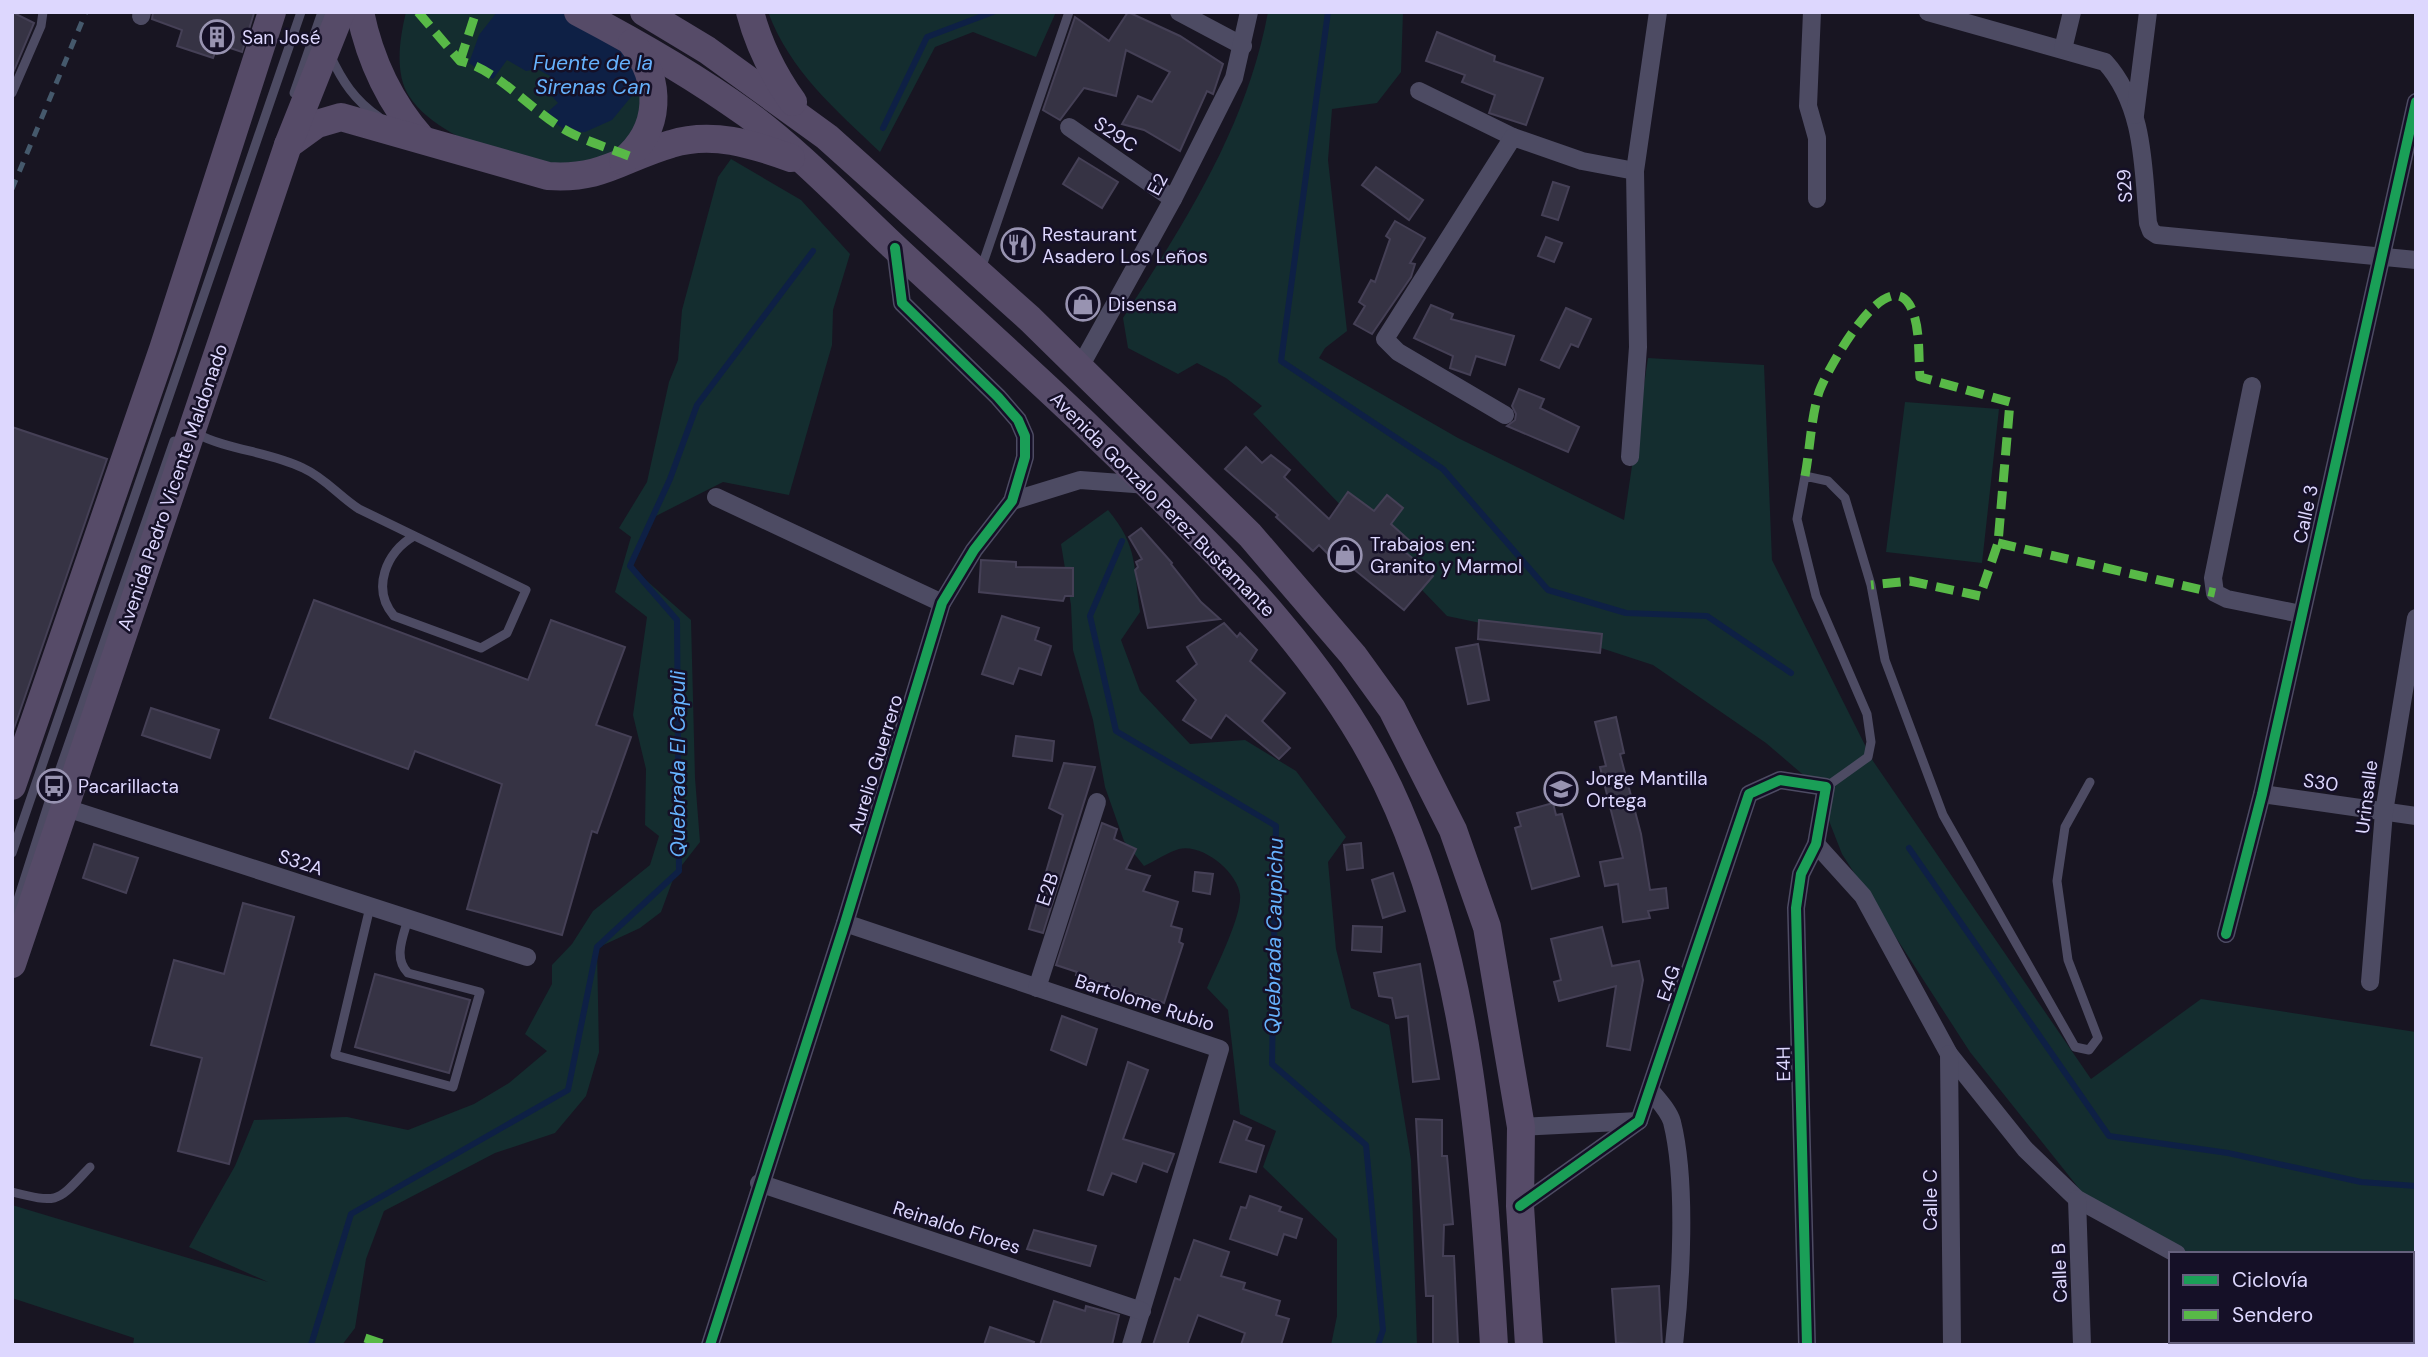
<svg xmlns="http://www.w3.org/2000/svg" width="2428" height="1357" font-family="'DM Sans',sans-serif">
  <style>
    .green { fill: #142d2f }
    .water { fill: #0e2045 }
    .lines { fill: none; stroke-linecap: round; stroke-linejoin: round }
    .stream { stroke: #0e2045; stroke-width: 6 }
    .building { fill: #363344; stroke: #454056; stroke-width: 2 }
    .lane { stroke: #4d4b63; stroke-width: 9 }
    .street { stroke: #4d4b63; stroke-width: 18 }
    .primary { stroke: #564b68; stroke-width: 28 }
    .rail { stroke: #45596c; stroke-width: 5; stroke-dasharray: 10 9; stroke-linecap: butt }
    .quiet { stroke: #58b947; stroke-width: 9; stroke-dasharray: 18 9; stroke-linecap: butt }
    .cycleway-casing { stroke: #151027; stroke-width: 15 }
    .cycleway { stroke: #1a9f57; stroke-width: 10 }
    .labels { text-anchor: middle; stroke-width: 5; stroke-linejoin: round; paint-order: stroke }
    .poi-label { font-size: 19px; fill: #ddd7fe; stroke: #151027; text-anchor: start }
    .street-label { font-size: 19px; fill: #ddd7fe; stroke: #151027 }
    .water-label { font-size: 21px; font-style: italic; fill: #66b2fd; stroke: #151027 }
  </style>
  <rect width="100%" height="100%" fill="#181522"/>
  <!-- green -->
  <g class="green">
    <path d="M406 12H560L645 60 638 146 575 178C523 161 440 143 409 96 394 73 400 37 406 12Z"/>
    <path d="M768 12H1056L1036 57 973 32 935 47 880 152C836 110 790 71 768 12Z"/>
    <path d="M1268 12H1403L1401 72 1377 103 1332 109 1328 160 1347 331 1325 348 1319 358 1458 438 1624 520 1648 358 1764 365 1772 560 1873 761 2091 1079 2201 999 2416 1032V1345H2302V1341H2412V1254H2191L2097 1211 1970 1052 1842 854 1815 785 1766 743 1653 665 1601 648 1447 616 1253 414 1262 406 1226 378 1197 363 1178 374 1128 348 1123 318C1185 223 1247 126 1268 12Z"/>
    <polygon points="731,159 801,200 850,254 833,310 832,345 789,495 723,482 652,518 630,566 691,620 695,778 700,842 675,874 661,912 640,928 597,948 599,1052 586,1096 555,1133 495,1153 384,1211 366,1259 355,1328 342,1345 133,1345 134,1338 12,1298 12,1205 268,1282 189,1247 235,1166 254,1120 347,1117 408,1130 474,1104 509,1083 547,1051 525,1034 552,984 552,965 572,944 593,911 650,865 659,836 645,825 646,769 633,715 647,617 615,592 631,537 619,528 647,482 669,382 678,360 682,310 718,177"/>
    <polygon points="1905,402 1999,409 1982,563 1886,552"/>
    <path d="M1108 510C1139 547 1133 567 1140 612L1121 640 1140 691 1190 744 1245 740 1296 771 1346 837 1328 862 1336 949 1351 1008 1389 1025 1411 1160 1417 1345H1331L1337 1316V1239L1263 1167 1276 1131 1240 1114 1228 1010 1207 988C1216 967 1242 916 1240 895 1238 872 1202 843 1179 849 1168 852 1155 861 1144 866L1124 841 1105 787 1093 720 1073 650 1071 605 1061 544Z"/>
  </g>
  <!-- water -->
  <polygon class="water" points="497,12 560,12 617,38 645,60 631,97 612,120 585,132 568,132 544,115 558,103 550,94 550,76 537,69 526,71 507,60 493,79 469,63 479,35"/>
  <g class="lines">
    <!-- stream -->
    <g class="stream">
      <polyline points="1328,12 1281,361 1443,469 1548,590 1626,613 1707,616 1791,673"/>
      <polyline points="883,128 927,37 993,12"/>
      <polyline points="1122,541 1090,616 1116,731 1276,826 1272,1064 1366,1145 1383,1330 1378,1345"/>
      <polyline points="1909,848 2109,1136 2228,1153 2361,1182 2416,1186"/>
      <polyline points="311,1345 351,1214 568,1090 597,947 679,871 677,620 630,566 670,479 697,405 813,251"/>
    </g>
  </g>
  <!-- building -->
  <g class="building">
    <polygon points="12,12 34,23 12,75"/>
    <polygon points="153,12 250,12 254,13 242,52 218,44 213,58 177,46 182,30 152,19"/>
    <polygon points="1128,12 1180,36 1223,64 1213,94 1207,91 1180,151 1144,130 1122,124 1138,96 1152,102 1170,72 1126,50 1116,96 1084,88 1060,120 1043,110 1075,17 1109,41"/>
    <polygon points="1437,32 1495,56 1494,61 1543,78 1526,125 1489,113 1495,95 1462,82 1465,75 1426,61"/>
    <polygon points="1079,158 1118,182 1102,208 1063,184"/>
    <polygon points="1376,167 1423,200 1409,220 1362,185"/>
    <polygon points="1553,182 1569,187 1558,220 1542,215"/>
    <polygon points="1395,221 1425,238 1410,263 1415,264 1411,277 1372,334 1354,324 1365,306 1359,302 1371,280 1375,282 1390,239 1386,236"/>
    <polygon points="1546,237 1562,243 1554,262 1538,256"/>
    <polygon points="1431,305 1453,314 1451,319 1514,336 1505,365 1476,356 1470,375 1450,368 1453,356 1414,338"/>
    <polygon points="1566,308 1591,319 1578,347 1571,344 1559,368 1541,360"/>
    <polygon points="1519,389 1544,399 1540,408 1579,427 1568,452 1507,426 1515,420 1516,414 1512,406"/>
    <polygon points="12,427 107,459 12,734"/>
    <polygon points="1246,447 1262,463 1271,455 1290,470 1284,477 1329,519 1348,492 1374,511 1387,495 1403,508 1391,524 1410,541 1403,550 1433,576 1404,610 1350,566 1345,571 1319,545 1313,551 1276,517 1278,515 1225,469"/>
    <polygon points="1141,528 1172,563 1171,564 1201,602 1220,619 1148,628 1135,570 1138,567 1136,562 1142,559 1129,537"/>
    <polygon points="981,560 1016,562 1016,567 1073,568 1073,596 1065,596 1063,601 979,592"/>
    <polygon points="314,600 528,680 551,620 625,647 596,725 631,737 597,833 592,831 562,935 467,909 502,784 415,751 408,769 270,718"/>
    <polygon points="1002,616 1039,628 1035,640 1051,646 1041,675 1019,668 1013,684 982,674"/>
    <polygon points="1479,620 1602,634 1600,653 1478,639"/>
    <polygon points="1224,623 1237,637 1240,633 1257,650 1250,661 1285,693 1262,721 1290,748 1279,759 1226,715 1211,738 1183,720 1196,700 1177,681 1197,664 1187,647"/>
    <polygon points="1478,644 1489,700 1468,704 1456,648"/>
    <polygon points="151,708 219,730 210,758 142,735"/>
    <polygon points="1616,717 1624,753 1620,754 1641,834 1650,890 1666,888 1668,908 1648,911 1650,918 1623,922 1618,884 1605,886 1600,862 1623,858 1600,767 1606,766 1595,722"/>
    <polygon points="1016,736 1054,741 1052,761 1013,756"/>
    <polygon points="1064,763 1095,767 1043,933 1029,929 1063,815 1049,808"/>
    <polygon points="1553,803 1556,815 1562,814 1579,876 1532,889 1515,828 1521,826 1517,813"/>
    <polygon points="1102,823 1117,829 1114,839 1136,849 1126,869 1150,876 1143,891 1178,902 1171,926 1182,929 1179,942 1183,944 1164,1003 1076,975 1077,972 1056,965"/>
    <polygon points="1361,843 1363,868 1347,870 1344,845"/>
    <polygon points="94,844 138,858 126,893 83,878"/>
    <polygon points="1195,872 1213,874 1210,894 1193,891"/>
    <polygon points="1393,873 1405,911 1383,918 1372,880"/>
    <polygon points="243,903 294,917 229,1164 178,1151 202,1058 151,1045 174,960 224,974"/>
    <polygon points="1353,926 1382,927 1381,952 1352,950"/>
    <polygon points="1602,927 1612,966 1639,961 1643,980 1630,1050 1607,1046 1616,986 1559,1001 1554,982 1561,980 1551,939"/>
    <polygon points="1420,964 1439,1079 1413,1082 1408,1016 1396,1018 1392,998 1379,996 1374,973"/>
    <polygon points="375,974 470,1000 449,1073 355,1047"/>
    <polygon points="1062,1016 1097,1029 1086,1065 1051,1050"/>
    <polygon points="1128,1062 1148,1070 1123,1139 1174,1154 1167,1172 1143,1163 1136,1182 1112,1173 1103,1195 1088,1190"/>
    <polygon points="1416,1119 1442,1120 1442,1156 1447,1156 1453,1224 1444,1225 1443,1256 1454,1256 1458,1345 1433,1345 1433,1296 1426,1296"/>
    <polygon points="1234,1121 1251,1128 1246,1140 1264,1146 1256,1172 1220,1162"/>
    <polygon points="1250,1196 1281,1207 1279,1211 1302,1219 1296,1238 1284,1234 1277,1255 1230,1239 1241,1207 1246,1208"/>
    <polygon points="1034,1230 1096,1246 1090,1266 1027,1249"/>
    <polygon points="1194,1240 1229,1252 1221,1276 1245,1283 1243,1289 1280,1301 1276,1315 1289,1319 1281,1345 1241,1345 1245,1333 1198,1315 1187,1345 1153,1345 1175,1278 1180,1280"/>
    <polygon points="1659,1286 1662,1345 1616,1343 1612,1289"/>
    <polygon points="1054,1301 1085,1311 1086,1306 1119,1315 1112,1345 1040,1345"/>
    <polygon points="990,1327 1034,1342 1033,1345 984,1345"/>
  </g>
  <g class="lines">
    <!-- lane -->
    <g class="lane">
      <path d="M330 55C342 81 355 101 379 117"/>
      <polyline points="12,93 41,26 43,12"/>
      <polyline points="294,93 322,12"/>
      <polyline points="981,269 1069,12"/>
      <path d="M195 433C230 451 268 451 303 468 325 478 339 496 359 509L526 590 507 633 481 648 394 616C371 589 386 552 414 536"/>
      <polyline points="1826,787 1868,757 1871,742 1867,714 1816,596 1797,519 1805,476 1828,481 1845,498 1871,585 1885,660 1943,815 2075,1047 2089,1050 2098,1038 2068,960 2057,881 2065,827 2090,782"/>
      <polyline points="12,853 301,12"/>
      <path d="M370 907 335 1055 453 1087 480 992 408 973C393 958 403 937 408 919"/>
      <polyline points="12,918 54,786 174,441"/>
      <path d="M12 1192C60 1204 57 1202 90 1167"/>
    </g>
    <!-- street -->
    <g class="street">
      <polyline points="1179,12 1243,46"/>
      <polyline points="1812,12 1808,106 1817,138 1817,199"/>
      <path d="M1928 12 2105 62C2145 106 2143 169 2148 223L2151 231 2157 235 2416 260"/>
      <polyline points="141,16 142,12"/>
      <polyline points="2063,49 2072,12"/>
      <polyline points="1419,91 1513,137"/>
      <polyline points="2135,115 2148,12"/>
      <polyline points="1069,127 1173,199"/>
      <polyline points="1080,367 1173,199 1234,78 1249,12"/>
      <polyline points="2252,386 2213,578 2215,593 2227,599 2301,614"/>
      <polyline points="1505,415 1398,352 1385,339 1513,137 1582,161 1635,171"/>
      <polyline points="1630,457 1638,347 1635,171 1658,12"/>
      <polyline points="716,497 942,603"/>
      <polyline points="1012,501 1080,480 1148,485"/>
      <polyline points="2262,794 2416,816"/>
      <polyline points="63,807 527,957"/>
      <polyline points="1816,844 1863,896 1949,1054 2025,1149 2077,1199 2177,1254"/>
      <polyline points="845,923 1220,1049 1131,1345"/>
      <polyline points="2226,934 2262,794 2416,102"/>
      <polyline points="2370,982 2384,812 2416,618"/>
      <polyline points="1037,988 1097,802"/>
      <polyline points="1949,1054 1952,1345"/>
      <path d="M1651 1091C1658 1100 1669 1111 1672 1122 1687 1182 1681 1284 1674 1345"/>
      <polyline points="1521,1127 1639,1121"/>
      <polyline points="759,1183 1142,1311"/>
      <polyline points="2077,1199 2082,1345"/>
      <polyline points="1520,1206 1639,1121 1749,794 1780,780 1826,787 1816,844 1801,874 1796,908 1807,1345"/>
      <polyline points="2245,1341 2245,1345"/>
      <polyline points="710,1345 845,923 942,603 974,550 1012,501 1025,457 1025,436 1018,420 998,397 902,303 895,248"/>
    </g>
    <!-- primary -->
    <g class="primary">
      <path d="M360 12C370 60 390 103 422 139"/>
      <path d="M578 12C637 43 693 75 747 114 800 153 845 201 893 246 955 304 1019 361 1081 420 1200 536 1331 652 1398 808 1471 978 1483 1163 1494 1345"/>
      <polyline points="644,12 707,50 827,137 1030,319 1250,535 1353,655 1392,709 1453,830 1487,927 1521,1127 1520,1206 1529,1345"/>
      <path d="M750 12C759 46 773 74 793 102"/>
      <path d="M288 145 317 124 341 117 548 176C603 180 622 158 671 144 712 131 752 144 791 158"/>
      <path d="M623 161C662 129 662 81 632 43"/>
      <polyline points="12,786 163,349 272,12"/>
      <polyline points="12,964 288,145 341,12"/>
    </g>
    <!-- rail -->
    <polyline class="rail" points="12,189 86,12"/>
    <!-- quiet -->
    <g class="quiet">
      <path d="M418 12 460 61C498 69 534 114 569 132 588 142 609 148 629 156"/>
      <polyline points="460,61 476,12"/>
      <path d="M1805 476C1810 449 1811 418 1819 392 1826 372 1884 265 1909 304 1921 323 1918 356 1920 377L2010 402 1998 543 1980 596 1910 581 1871 585"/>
      <polyline points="1998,543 2215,593"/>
      <polyline points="365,1338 386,1345"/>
    </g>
    <defs>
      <g id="cycleway">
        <polyline points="2226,934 2262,794 2416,102"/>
        <polyline points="1520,1206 1639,1121 1749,794 1780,780 1826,787 1816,844 1801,874 1796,908 1807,1345"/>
        <polyline points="710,1345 845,923 942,603 974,550 1012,501 1025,457 1025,436 1018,420 998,397 902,303 895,248"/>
      </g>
    </defs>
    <!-- cycleway casing -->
    <use href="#cycleway" class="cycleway-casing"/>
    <!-- cycleway -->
    <use href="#cycleway" class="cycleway"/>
  </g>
  <!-- icons -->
  <defs>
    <symbol id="building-ring" viewBox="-11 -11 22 22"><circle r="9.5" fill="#151027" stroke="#9893b1" stroke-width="1.5"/><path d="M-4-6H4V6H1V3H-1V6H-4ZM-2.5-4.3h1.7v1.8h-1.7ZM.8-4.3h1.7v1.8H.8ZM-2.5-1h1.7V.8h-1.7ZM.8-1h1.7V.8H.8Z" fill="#9893b1"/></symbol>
    <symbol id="restaurant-ring" viewBox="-11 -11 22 22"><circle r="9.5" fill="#151027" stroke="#9893b1" stroke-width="1.5"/><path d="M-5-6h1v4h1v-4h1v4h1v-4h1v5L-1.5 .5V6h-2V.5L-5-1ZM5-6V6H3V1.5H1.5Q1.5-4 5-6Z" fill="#9893b1"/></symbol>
    <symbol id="shop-ring" viewBox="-11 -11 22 22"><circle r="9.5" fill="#151027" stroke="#9893b1" stroke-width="1.5"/><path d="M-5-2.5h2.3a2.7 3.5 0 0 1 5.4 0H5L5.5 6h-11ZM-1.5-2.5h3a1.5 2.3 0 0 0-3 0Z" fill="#9893b1"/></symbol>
    <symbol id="bus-ring" viewBox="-11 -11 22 22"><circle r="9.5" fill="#151027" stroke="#9893b1" stroke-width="1.5"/><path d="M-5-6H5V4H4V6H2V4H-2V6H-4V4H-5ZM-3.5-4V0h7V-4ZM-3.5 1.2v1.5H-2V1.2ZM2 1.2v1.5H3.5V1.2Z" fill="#9893b1"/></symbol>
    <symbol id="school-ring" viewBox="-11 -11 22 22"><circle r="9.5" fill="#151027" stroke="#9893b1" stroke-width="1.5"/><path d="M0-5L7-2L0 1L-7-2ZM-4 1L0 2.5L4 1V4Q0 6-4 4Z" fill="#9893b1"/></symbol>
  </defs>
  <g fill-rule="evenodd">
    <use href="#building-ring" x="198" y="18" width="38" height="38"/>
    <use href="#restaurant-ring" x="999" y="226" width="38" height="38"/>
    <use href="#shop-ring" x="1064" y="285" width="38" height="38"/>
    <use href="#shop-ring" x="1326" y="536" width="38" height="38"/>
    <use href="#bus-ring" x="35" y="767" width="38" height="38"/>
    <use href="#school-ring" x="1542" y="770" width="38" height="38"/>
  </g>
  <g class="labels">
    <!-- poi labels -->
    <g class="poi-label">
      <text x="242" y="44">San José</text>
      <text x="1042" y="241">Restaurant<tspan x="1042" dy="22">Asadero Los Leños</tspan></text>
      <text x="1108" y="311">Disensa</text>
      <text x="1370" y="551">Trabajos en:<tspan x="1370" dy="22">Granito y Marmol</tspan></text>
      <text x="1586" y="785">Jorge Mantilla<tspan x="1586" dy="22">Ortega</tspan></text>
      <text x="78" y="793">Pacarillacta</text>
    </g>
    <!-- street labels -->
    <g class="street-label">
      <text transform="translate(1116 134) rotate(34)" y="7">S29C</text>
      <text transform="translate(1157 184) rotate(-62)" y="7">E2</text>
      <text transform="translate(2124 186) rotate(-94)" y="7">S29</text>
      <text transform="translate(172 487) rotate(-71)" y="7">Avenida Pedro Vicente Maldonado</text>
      <text transform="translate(1163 504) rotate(45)" y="7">Avenida Gonzalo Perez Bustamante</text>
      <text transform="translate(2305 514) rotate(-78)" y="7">Calle 3</text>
      <text transform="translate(875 764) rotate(-73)" y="7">Aurelio Guerrero</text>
      <text transform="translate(2321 782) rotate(8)" y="7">S30</text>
      <text transform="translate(2366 797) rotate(-83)" y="7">Urinsalle</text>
      <text transform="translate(301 862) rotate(18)" y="7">S32A</text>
      <text transform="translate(1047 889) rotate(-72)" y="7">E2B</text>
      <text transform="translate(1668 983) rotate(-72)" y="7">E4G</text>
      <text transform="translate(1145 1002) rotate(18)" y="7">Bartolome Rubio</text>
      <text transform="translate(1783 1064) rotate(-91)" y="7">E4H</text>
      <text transform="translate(1930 1200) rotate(-90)" y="7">Calle C</text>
      <text transform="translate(957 1227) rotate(18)" y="7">Reinaldo Flores</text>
      <text transform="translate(2059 1273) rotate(-92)" y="7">Calle B</text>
    </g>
    <!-- water labels -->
    <g class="water-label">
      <text x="593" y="70">Fuente de la<tspan x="593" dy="24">Sirenas Can</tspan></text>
      <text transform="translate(678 764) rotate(-90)" y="7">Quebrada El Capuli</text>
      <text transform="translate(1274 936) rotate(-89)" y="7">Quebrada Caupichu</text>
    </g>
  </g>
  <!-- border -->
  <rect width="2428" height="1357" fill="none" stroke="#ddd7fe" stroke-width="28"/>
  <!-- legend -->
  <rect x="2169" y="1252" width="245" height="91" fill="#151027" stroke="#65607d" stroke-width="2"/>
  <rect x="2183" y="1275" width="35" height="10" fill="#1a9f57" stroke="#65607d" stroke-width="2"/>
  <text x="2232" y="1287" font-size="21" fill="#ddd7fe">Ciclovía</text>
  <rect x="2183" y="1310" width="35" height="10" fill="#58b947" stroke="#65607d" stroke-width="2"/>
  <text x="2232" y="1322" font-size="21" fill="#ddd7fe">Sendero</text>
</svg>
